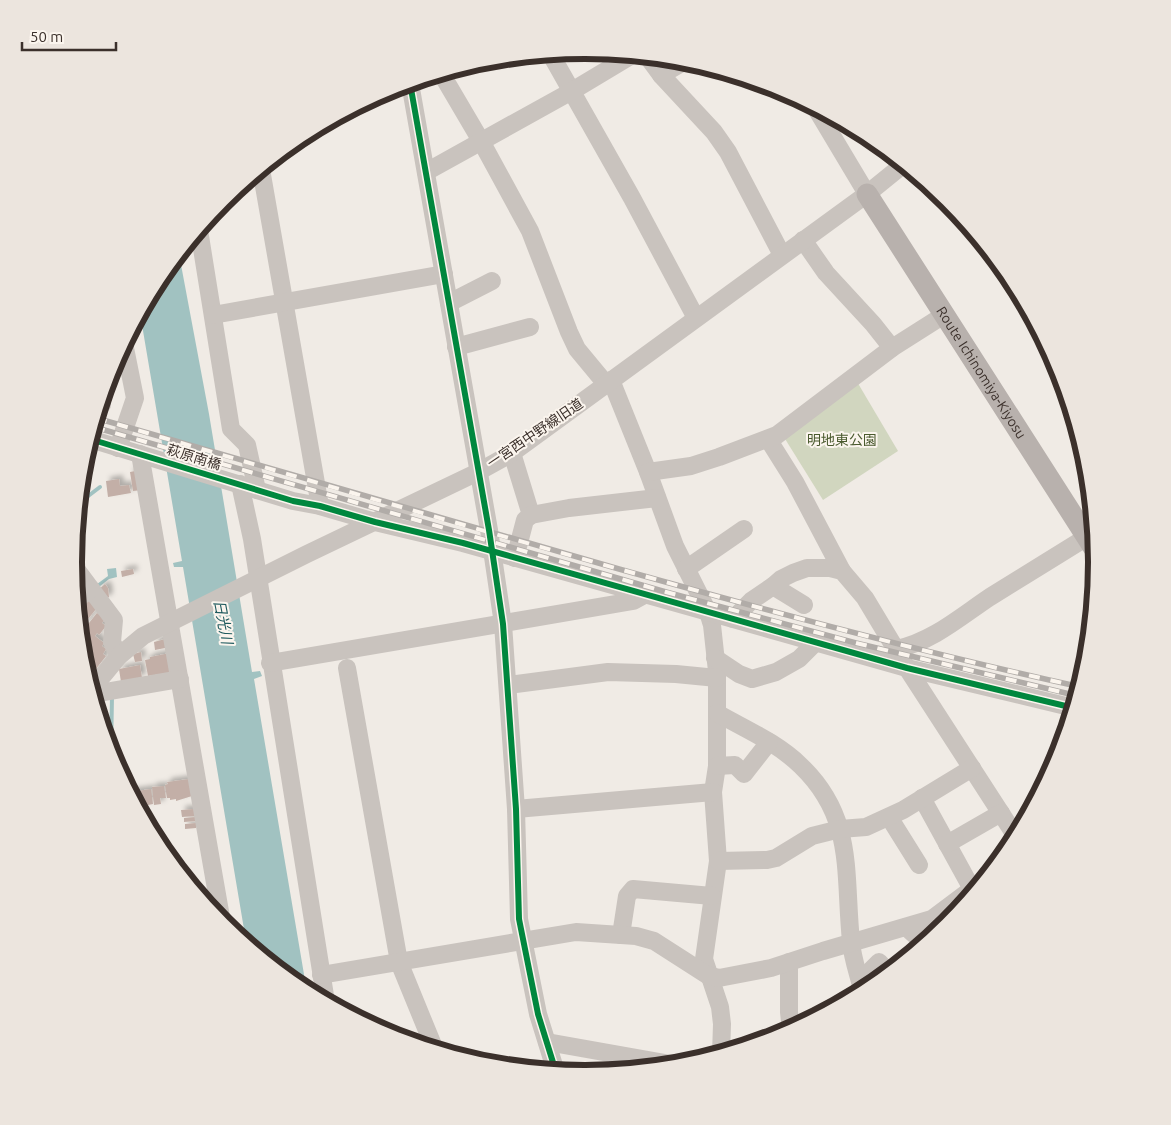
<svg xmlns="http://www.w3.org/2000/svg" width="1171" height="1125" font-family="Ubuntu,'Noto Sans JP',sans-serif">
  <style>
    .green { fill: #d1d6bf }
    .water { fill: #a1c2c1 }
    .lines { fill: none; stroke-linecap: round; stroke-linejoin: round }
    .stream { stroke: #a1c2c1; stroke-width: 4 }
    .building { fill: #c3afa7; filter: url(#shadow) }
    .minor { stroke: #c9c3be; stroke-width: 18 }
    .major { stroke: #b8b1ad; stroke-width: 21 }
    .rail-casing { stroke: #b1aca8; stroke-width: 5.5 }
    .rail { stroke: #fbf5ee; stroke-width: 4; stroke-dasharray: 11; stroke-linecap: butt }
    .cycleway-casing { stroke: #fbf5ee; stroke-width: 9 }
    .cycleway { stroke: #00873e; stroke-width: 6 }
    .labels { text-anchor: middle; stroke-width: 4; stroke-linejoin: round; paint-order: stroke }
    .street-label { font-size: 14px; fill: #3b302b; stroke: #fbf5ee }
    .park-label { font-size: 14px; fill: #4a5a2e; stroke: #fbf5ee }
    .water-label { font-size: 15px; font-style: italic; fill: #1f5a5e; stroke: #fbf5ee }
    .rim { fill: none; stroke: #3b302b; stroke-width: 6 }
  </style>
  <defs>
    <filter id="shadow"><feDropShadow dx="4" dy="-4" stdDeviation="2.5" flood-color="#0004"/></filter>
  </defs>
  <rect width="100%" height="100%" fill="#f0ebe5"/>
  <!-- green -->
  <polygon class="green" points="856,380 898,451 823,500 782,434"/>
  <!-- water -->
  <g class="water">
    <polygon points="179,254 209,414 252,672 260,671 262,676 254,679 307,992 246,944 246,941 243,941 239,938 245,935 183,567 174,567 173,563 182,561 141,319 137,320 160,278"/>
    <polygon points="116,568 117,577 109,579 95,590 93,587 108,576 107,569"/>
  </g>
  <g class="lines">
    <!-- stream -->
    <g class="stream">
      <polyline points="79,503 100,487"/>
      <polyline points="111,756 112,695"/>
    </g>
  </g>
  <!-- building -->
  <g class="building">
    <polygon points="135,471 142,490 133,491 130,472"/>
    <polygon points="119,479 120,486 129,485 131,493 108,497 106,481"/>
    <polygon points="133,569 134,574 122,577 121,571"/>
    <polygon points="105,584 108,588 109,597 104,600 97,591"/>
    <polygon points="88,599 96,609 84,624 79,619 78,610"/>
    <polygon points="97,613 105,619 102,623 106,626 99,635 97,633 95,636 104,643 102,646 106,649 103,654 106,656 88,679 83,662 80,638 83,635 81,633"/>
    <polygon points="169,638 170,647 155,650 154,642"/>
    <polygon points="141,652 142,661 135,662 133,654"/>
    <polygon points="170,653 174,672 148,676 145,660 150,659 150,657"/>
    <polygon points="140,665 142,678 121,682 119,669"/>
    <polygon points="189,779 192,796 176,801 176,799 170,800 170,798 167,798 165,785 168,784 167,782"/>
    <polygon points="164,786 166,798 160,798 161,804 154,805 152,787"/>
    <polygon points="151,789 153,804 138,807 130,792"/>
    <polygon points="194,809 195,816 182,817 181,810"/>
    <polygon points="196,817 196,821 184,822 184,818"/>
    <polygon points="196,823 196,828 185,829 185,824"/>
  </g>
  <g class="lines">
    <!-- minor -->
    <g class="minor">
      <polyline points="550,53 632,198 696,318"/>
      <polyline points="647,56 661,75 714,132 728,152 782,255"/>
      <polyline points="441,73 481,141 530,231 569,332 577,349 606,384"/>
      <polyline points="661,75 687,60"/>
      <polyline points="410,83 489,530 503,624 516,809 519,919 538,1014 556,1072"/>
      <polyline points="815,107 867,194"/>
      <polyline points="261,169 320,506"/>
      <polyline points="426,172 572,91 632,55"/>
      <polyline points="199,230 231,429 247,445 257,490"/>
      <polyline points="803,240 826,273 873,324 892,348"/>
      <polyline points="449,303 492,281"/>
      <polyline points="213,315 444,274"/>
      <polyline points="456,347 530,327"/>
      <polyline points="611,380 648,472 675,546 708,612 712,625 717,671 717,766 713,792 718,861 704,959 720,1007 722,1024 721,1054"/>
      <polyline points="100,405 102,405 102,400"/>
      <polyline points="90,439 293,501 320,506 375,522 463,543 907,668 1074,708"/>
      <polyline points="768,439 795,482 842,571"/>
      <polyline points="118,448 135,398 124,343"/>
      <polyline points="512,453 531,515 525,520 515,558"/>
      <polyline points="140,454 222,923"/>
      <polyline points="648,472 691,466 719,457 777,435 892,348 944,315"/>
      <polyline points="240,484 252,539 326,1002"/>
      <polyline points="531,515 569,508 657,498"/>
      <polyline points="73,565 114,620 112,642 119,656"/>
      <polyline points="686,569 744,529"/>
      <polyline points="773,586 804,605"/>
      <polyline points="77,599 91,589"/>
      <polyline points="733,619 751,601 773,586 781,579 793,573 807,568 830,568 842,571 865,598 907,668 1017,838"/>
      <path d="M897 649C933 641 960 617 990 597 1025 575 1060 554 1095 532"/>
      <polyline points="715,658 739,674 752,679 776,672 799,659 816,642"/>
      <polyline points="270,663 633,601 644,595"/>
      <polyline points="347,668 399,962 435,1050"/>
      <polyline points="508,685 608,672 676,674 717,678"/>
      <polyline points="92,688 99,693 180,679"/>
      <polyline points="91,690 119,656 143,636 307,554 478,472 512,453 867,194 904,164"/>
      <path d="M717 713C745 729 778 743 801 766 855 818 844 873 851 941 852 958 859 976 863 993"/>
      <polyline points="717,766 735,765 744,774 769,742"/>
      <polyline points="922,798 972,889"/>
      <polyline points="516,809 713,792"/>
      <polyline points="889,817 919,865"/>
      <polyline points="947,844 1001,813"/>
      <polyline points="718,861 767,860 776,858 812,836 840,829 866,827 903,810 972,768"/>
      <polyline points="906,927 925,944"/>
      <polyline points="621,935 627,896 633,889 712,896"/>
      <polyline points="789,962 789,1012 791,1031"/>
      <polyline points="321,975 576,932 636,936 654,941 707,975 719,978 771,968 823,951 932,919 972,889 980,886"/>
      <polyline points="860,981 879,962 889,973"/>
      <polyline points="547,1042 682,1066"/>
    </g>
    <!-- major -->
    <path class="major" id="s1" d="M867 194 1097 553"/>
    <defs>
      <g id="rail">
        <path d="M96 418C270 469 444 520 619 569 772 612 925 653 1081 687"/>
        <polyline points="94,427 666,592 856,643 1078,696"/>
      </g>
    </defs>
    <!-- rail casing -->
    <use href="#rail" class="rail-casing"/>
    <!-- rail -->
    <use href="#rail" class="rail"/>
    <defs>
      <g id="cycleway">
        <polyline points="410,83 489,530 503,624 516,809 519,919 538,1014 556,1072"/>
        <polyline points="90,439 293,501 320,506 375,522 463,543 907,668 1074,708"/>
      </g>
    </defs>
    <!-- cycleway casing -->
    <use href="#cycleway" class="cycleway-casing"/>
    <!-- cycleway -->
    <use href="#cycleway" class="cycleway"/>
  </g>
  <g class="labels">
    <!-- street labels -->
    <g class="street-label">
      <text dy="5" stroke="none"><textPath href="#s1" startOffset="212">Route Ichinomiya-Kiyosu</textPath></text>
      <text transform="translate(535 433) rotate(-34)" y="5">一宮西中野線旧道</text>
      <text transform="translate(194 457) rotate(17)" y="5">萩原南橋</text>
    </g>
    <!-- park labels -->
    <g class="park-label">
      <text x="842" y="445">明地東公園</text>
    </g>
    <!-- water labels -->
    <g class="water-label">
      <text transform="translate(223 622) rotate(79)" y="5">日光川</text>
    </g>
  </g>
  <!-- crop -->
  <path d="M0 0H1171V1125H0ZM82 562a503 503 0 1 1 1006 0a503 503 0 1 1-1006 0Z" fill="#ece5de" fill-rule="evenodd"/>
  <path class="rim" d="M82 562a503 503 0 1 1 1006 0a503 503 0 1 1-1006 0Z"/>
  <!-- scale -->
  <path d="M22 42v8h94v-8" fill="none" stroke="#3b302b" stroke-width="2.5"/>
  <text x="30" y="42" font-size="15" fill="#3b302b" stroke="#fbf5ee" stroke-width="4" paint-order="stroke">50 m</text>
</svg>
